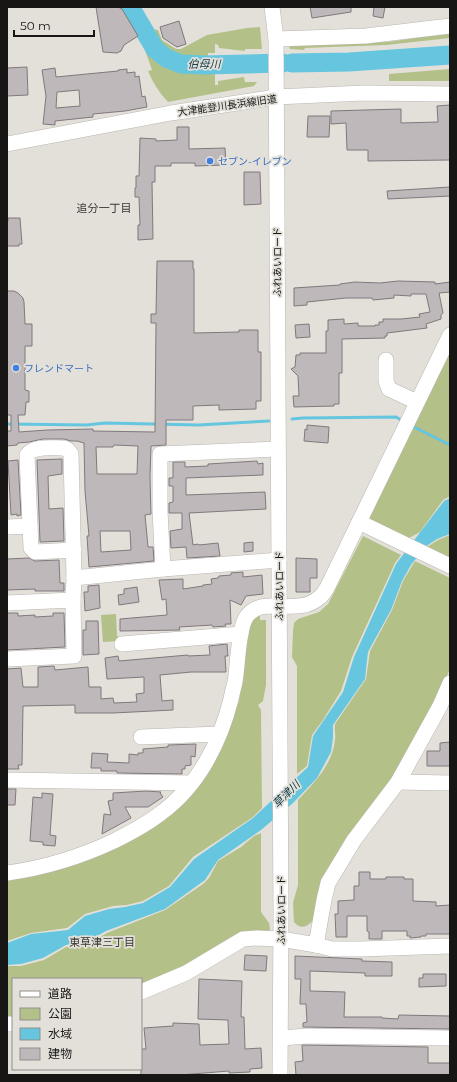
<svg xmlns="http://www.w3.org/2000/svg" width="457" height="1082" font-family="Montserrat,'Noto Sans JP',sans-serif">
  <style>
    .green { fill: #b3c188 }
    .water { fill: #66c6df }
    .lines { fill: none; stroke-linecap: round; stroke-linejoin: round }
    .stream { stroke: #66c6df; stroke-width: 3 }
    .river { stroke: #66c6df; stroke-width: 19 }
    .building { fill: #bfb8bb; stroke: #7f797c; fill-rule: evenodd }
    .minor-casing { stroke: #b9b6b1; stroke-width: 16 }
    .minor { stroke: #fff; stroke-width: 15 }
    .shop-dot { fill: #3f7fe0; stroke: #e3e0da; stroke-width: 1.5 }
    .labels { text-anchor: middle; stroke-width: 3.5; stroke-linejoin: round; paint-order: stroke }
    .street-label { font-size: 10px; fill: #171614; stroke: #e3e0da }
    .shop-label { font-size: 10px; fill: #366cbe; stroke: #e3e0da; text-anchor: start }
    .water-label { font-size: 11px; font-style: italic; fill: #14404b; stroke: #e3e0da }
    .neighbourhood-label { font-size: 11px; fill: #393632; stroke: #e3e0da }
  </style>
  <rect width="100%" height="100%" fill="#e3e0da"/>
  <!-- green -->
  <g class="green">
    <path d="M260 27 262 49H245V51L219 48 218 45 215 44V53H208V56C193 56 174 58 162 45 158 41 154 34 151 29L158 30 162 40 176 49H181L207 35 247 28Z"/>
    <polygon points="450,33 450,38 386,45 305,48 304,50 290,49 289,47 292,45 388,42"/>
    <path d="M145 50C164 74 186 72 215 73V85H218V81L244 77 245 82H257L254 86 168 102C159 92 153 83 148 71L152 70Z"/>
    <polygon points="450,69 450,81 389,81 389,74"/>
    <polygon points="450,346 450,496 443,500 420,532 409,538 369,519 367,515"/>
    <polygon points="450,535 450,559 427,547 438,540"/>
    <polygon points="363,536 401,555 395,563 352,657 341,691 323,720 312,735 307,766 297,774 297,666 292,657 293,631 294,623 298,619 319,612 328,604"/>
    <path d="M415 561 450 578V669L431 710 313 921C306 927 301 930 294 922L293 903 298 885V800C314 783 333 764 335 739 336 734 334 730 335 724L366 679 370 651 392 610 403 581Z"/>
    <polygon points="116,614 117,636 119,637 119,641 103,642 101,615"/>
    <polygon points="259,615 260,615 260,620 266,620 266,685 263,701 258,705 261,710 262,808 253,817 193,857 169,886 143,901 127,905 113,906 85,914 67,928 31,933 7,941 7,881 40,874 106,850 217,756 229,730 239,701 249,626 253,619"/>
    <polygon points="261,833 261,912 269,923 270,929 268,933 141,987 141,979 13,979 13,1016 7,1017 7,966 21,966 44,960 66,947 93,941 107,933 165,910 203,884 209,878 218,861 241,847 254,836"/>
  </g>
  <!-- water -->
  <polygon class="water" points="450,498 450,534 437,539 425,547 411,565 402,581 391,610 368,652 365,679 333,725 333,738 331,752 317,778 293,803 261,830 218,860 205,880 165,909 106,931 90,940 66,945 43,958 21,964 7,965 7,943 31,934 68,930 85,916 109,909 125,907 143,903 170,887 194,859 253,818 308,767 313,736 343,692 354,657 396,564 444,501"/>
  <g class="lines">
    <!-- stream -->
    <g class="stream">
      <polyline points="292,419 303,418 396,417 401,420"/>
      <polyline points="7,424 87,425 105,423 199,425 269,421"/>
      <polyline points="412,426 450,445"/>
    </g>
    <!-- river -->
    <g class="river">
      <polyline points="129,7 132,10 155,49 166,58 181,64 205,65 283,63"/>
      <polyline points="292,63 349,62 450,55"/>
    </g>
  </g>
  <!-- building -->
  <g class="building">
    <polygon points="96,7 118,7 122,9 138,36 124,45 121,51 117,53 103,52"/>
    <polygon points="310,7 351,7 351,12 312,18"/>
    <polygon points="374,7 385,7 383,18 373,16"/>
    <polygon points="179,21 186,44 177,47 163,38 160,27"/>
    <polygon points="27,67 28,95 7,96 7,68"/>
    <path d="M55 68 56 77 118 71V70L127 69V73L135 72V77L139 76 142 97 145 96 147 107 125 111 93 114V117L55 121V125L43 124 46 96 42 70ZM79 90 80 106 56 108 57 92Z"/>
    <polygon points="450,105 450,160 368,161 368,150 347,150 346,123 331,124 331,111 365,110 401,109 401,123 438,122 437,106"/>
    <polygon points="308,116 330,116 329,137 307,137"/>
    <polygon points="177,127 189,127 189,149 225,148 226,165 195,166 195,163 171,163 171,166 155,166 155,182 152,182 153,239 138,240 138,225 140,225 139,197 135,197 135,188 136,188 136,176 139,176 140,138 156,139 156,141 177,140"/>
    <polygon points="244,172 260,172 261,204 244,205"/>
    <polygon points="450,187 450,196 388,199 387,191"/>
    <polygon points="8,218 20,218 22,244 19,244 19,246 7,246 7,221 8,221"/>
    <path d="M157 261H193V269H194V333L239 332V330H258V352H261V401H256V409L219 410V405L193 406V420H166V445L151 446 150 477 151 514 145 515 148 547H153L154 561 89 567 87 536H89L85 491 84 443 77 441H71L64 439H43L29 442 18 443 17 445 7 446V431H11V415H7V291H14L18 293 23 298 24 302 25 324H32V346H25V390L29 391V402H26L25 415H18L19 432 47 430 93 429V431L155 432 156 323H151V314H156ZM114 445 138 446 137 474H97L96 447H113ZM100 531H130L131 550 101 552Z"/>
    <polygon points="398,281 435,282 435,284 450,282 450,292 439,293 443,313 441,315 441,319 426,324 427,328 387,333 387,336 385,336 385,338 342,339 342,373 339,373 339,404 334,404 334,406 294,407 293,396 299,396 298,376 291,369 295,367 296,355 300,355 300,353 326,353 326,331 328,331 328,320 344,319 344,324 358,323 358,326 375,326 375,325 379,325 379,322 383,322 383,319 401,319 420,317 419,314 430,312 426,294 411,294 411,296 394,295 394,298 373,300 372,298 346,298 307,302 307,305 294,306 294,288 340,285 340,284 355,282 380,283"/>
    <polygon points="309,324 310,337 296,338 295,325"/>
    <polygon points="307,425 329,427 328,443 304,441 305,429 307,430"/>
    <polygon points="62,459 62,474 48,476 49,509 63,508 64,541 40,542 37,460"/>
    <polygon points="18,460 21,515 17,516 17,514 11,515 8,461"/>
    <polygon points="257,461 258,464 263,463 263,475 186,478 186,495 265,492 266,509 189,513 193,545 198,544 199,545 218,543 220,556 187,558 186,547 171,548 170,531 182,529 182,513 169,513 169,503 173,502 173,486 169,486 169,478 173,478 173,462 185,462 185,467 208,466 208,464"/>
    <polygon points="253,542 253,551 244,552 244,543"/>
    <polygon points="29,558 35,561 59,560 60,583 64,583 64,591 35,591 35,589 7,590 7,559"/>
    <polygon points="296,558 317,559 317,578 310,578 310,592 296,592"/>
    <polygon points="243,572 243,577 262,575 263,594 246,596 241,605 230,600 231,624 225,624 226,626 213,627 212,625 179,627 180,630 120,631 120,619 167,615 166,599 162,600 159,580 183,579 183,589 203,586 203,585 212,584 211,579 218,578 219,576 231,575 231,573"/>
    <polygon points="99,585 100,608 85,611 84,592 88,592 88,586"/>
    <polygon points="137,587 139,602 119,605 118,595 124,594 124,589"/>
    <polygon points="7,613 18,613 18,616 35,615 35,617 53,616 53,613 64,613 65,647 7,650"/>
    <polygon points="86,621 98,621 99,654 83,655 83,630 86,630"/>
    <polygon points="227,644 228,656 225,656 226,672 191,672 160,675 162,701 173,700 173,710 113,713 75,713 75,705 23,706 22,765 18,765 19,769 7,769 7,669 21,668 23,687 38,687 38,667 54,666 55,670 88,667 89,687 101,687 101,699 113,698 114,703 137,702 136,694 144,693 144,677 107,679 105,658 118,656 119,661 188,655 188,656 210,655 209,646"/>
    <polygon points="450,742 450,766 427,766 427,751 440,751 440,743"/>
    <polygon points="196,744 195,757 191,756 191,765 185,766 185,769 182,769 182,774 117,773 117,771 101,771 101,768 91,768 92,753 108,754 107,762 129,763 129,754 138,755 138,753 143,753 143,749 168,747 168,745"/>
    <polygon points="7,789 16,789 15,805 7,805"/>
    <polygon points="146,791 161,792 160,793 163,797 148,807 125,807 131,818 102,834 104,814 111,815 108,801 113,800 113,793"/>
    <polygon points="42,793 53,794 50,835 56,836 55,846 43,845 43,842 30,841 33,797 42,798"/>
    <polygon points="359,872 370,872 370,879 386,879 386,877 404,877 404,879 413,879 413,901 436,902 436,906 450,905 450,934 426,934 426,936 421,936 421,937 410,938 410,936 407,936 407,931 382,931 382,939 369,939 369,932 367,931 367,916 347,916 347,937 336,937 335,914 338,914 338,901 354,900 354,886 359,886"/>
    <polygon points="245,955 267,956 266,971 244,970"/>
    <polygon points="295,956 362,959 362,961 392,962 392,976 365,976 365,973 310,971 310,991 345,992 344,1017 382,1017 382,1018 398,1019 399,1015 450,1016 450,1029 303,1027 303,1023 307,1022 306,1004 300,1004 301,979 295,979"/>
    <polygon points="423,974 446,974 446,986 419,987 419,978 423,978"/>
    <polygon points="199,979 242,981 241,1017 244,1017 245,1049 261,1048 262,1068 250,1069 250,1072 229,1073 229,1071 180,1075 141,1075 141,1049 146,1049 144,1028 173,1026 173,1023 199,1024 200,1045 229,1044 228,1020 198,1019"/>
    <polygon points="302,1045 428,1047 428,1063 450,1063 450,1075 296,1075 295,1062 303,1061"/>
  </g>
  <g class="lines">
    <defs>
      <g id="minor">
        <polyline points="272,7 276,39 281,917 280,1075"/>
        <polyline points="276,39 366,36 450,26"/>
        <polyline points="7,144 171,113 276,97 364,93 450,94"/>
        <polyline points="386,360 386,381 389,389 417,402"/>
        <polyline points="359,522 450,566"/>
        <polyline points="7,527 30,526"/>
        <path d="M74 550 35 552 31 548 27 455C33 445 53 448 64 448L68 450 71 454 74 578"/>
        <polyline points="163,569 160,511 160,454 278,449"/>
        <polyline points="7,603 73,600"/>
        <polyline points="122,644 241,634"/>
        <polyline points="7,659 74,656 73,600 74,578 163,569 279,560"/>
        <polyline points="141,737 219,734"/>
        <polyline points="7,780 191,783"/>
        <polyline points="398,782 450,783"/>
        <path d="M7 873C44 868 80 857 114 841 130 833 147 824 161 813 198 786 220 743 231 699 232 693 234 687 235 682 238 666 238 627 247 616 264 594 297 618 320 597 323 595 325 591 327 588L450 335"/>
        <polyline points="316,945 324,900 328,883 354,840 398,782 440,706 450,683"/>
        <polyline points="141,992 186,973 243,939 257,938 281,939 316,945 332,949 360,949 450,946"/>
        <polyline points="7,1024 13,1024"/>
        <polyline points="281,1038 307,1036 450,1038"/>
      </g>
    </defs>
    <!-- minor casing -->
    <use href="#minor" class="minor-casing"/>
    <!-- minor -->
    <use href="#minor" class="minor"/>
  </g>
  <!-- markers -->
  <g class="shop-dot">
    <circle cx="210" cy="161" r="4"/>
    <circle cx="16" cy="368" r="4"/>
  </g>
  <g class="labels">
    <!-- street labels -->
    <g class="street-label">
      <text transform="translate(227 105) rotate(-8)" y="4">大津能登川長浜線旧道</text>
      <text transform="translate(277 262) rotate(-90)" y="4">ふれあいロード</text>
      <text transform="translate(279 586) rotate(-90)" y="4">ふれあいロード</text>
      <text transform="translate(281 910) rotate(-90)" y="4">ふれあいロード</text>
    </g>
    <!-- shop labels -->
    <g class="shop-label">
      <text x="218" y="165">セブン-イレブン</text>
      <text x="24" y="372">フレンドマート</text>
    </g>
    <!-- water labels -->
    <g class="water-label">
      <text x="204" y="68">伯母川</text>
      <text transform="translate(286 794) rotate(-45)" y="4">草津川</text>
    </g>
    <!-- neighbourhood labels -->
    <g class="neighbourhood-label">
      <text x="104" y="212">追分一丁目</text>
      <text x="102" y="946">東草津三丁目</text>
    </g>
  </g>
  <!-- border -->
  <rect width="457" height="1082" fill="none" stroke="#171614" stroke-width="16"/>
  <!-- legend -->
  <rect x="12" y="978" width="130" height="92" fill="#e3e0da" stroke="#918f8b"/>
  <rect x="20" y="991" width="20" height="6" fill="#ffffff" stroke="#918f8b"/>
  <text x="48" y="998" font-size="12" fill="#171614">道路</text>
  <rect x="20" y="1008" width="20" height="12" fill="#b3c188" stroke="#918f8b"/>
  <text x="48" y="1018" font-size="12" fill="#171614">公園</text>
  <rect x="20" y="1028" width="20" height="12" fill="#66c6df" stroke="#918f8b"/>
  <text x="48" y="1038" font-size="12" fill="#171614">水域</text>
  <rect x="20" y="1048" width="20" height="12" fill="#bfb8bb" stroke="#918f8b"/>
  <text x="48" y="1058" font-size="12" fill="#171614">建物</text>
  <!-- scale -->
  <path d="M14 30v6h80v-6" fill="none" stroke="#171614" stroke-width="2"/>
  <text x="20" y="30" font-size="12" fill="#171614" stroke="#e3e0da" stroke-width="3" paint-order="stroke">50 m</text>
</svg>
